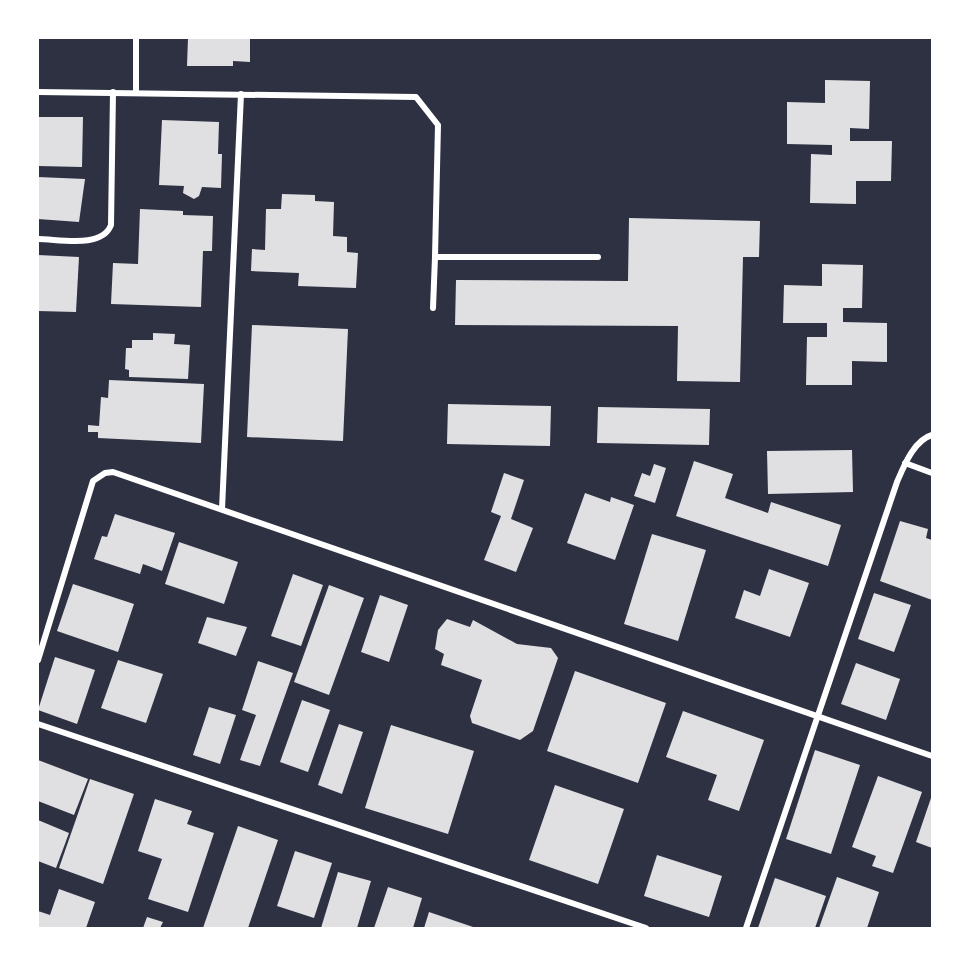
<svg xmlns="http://www.w3.org/2000/svg" width="970" height="966" font-family="'Alegreya Sans',sans-serif">
  <style>
    .building { fill: #e0e0e3 }
    .lines { fill: none; stroke-linecap: round; stroke-linejoin: round }
    .minor { stroke: #fff; stroke-width: 6 }
  </style>
  <rect width="100%" height="100%" fill="#2d3142"/>
  <!-- building -->
  <g class="building">
    <polygon points="188,38 250,38 250,62 233,61 233,66 187,66"/>
    <polygon points="825,80 870,81 869,129 850,128 850,141 892,141 891,181 856,181 856,204 810,203 811,154 832,155 832,145 787,144 787,102 825,103"/>
    <polygon points="38,117 83,117 82,167 38,166"/>
    <polygon points="162,120 219,122 218,154 222,154 221,188 202,187 199,196 194,199 183,193 184,186 159,185"/>
    <polygon points="38,177 85,179 79,222 38,219"/>
    <polygon points="282,194 315,195 315,201 334,202 333,236 347,237 347,252 358,253 356,288 298,286 299,273 251,271 252,249 265,250 266,209 281,209"/>
    <polygon points="140,209 183,211 183,215 213,216 212,251 203,251 201,307 111,304 113,263 138,264"/>
    <polygon points="629,218 760,221 759,257 743,257 740,382 677,381 678,326 455,325 456,280 628,281"/>
    <polygon points="38,255 79,257 76,312 38,311"/>
    <polygon points="822,264 863,265 862,308 843,308 843,322 887,323 887,362 852,361 852,385 806,385 807,337 827,337 827,323 783,323 784,285 822,286"/>
    <polygon points="252,325 348,329 343,441 247,437"/>
    <polygon points="153,333 175,334 174,344 190,345 188,379 129,377 129,370 125,369 126,348 132,348 132,340 153,340"/>
    <polygon points="109,380 204,384 201,443 98,438 98,432 88,432 88,425 99,426 101,397 108,398"/>
    <polygon points="448,404 551,406 550,446 447,444"/>
    <polygon points="598,407 710,409 709,445 597,443"/>
    <polygon points="852,450 853,492 768,494 767,451"/>
    <polygon points="694,461 733,474 725,498 768,513 771,502 841,525 828,566 676,516"/>
    <polygon points="654,464 666,468 655,503 634,496 642,473 650,476"/>
    <polygon points="504,473 524,480 511,519 533,528 516,572 484,560 501,516 491,512"/>
    <polygon points="585,493 610,502 611,497 634,505 615,560 567,543"/>
    <polygon points="115,514 175,533 162,571 143,564 140,574 94,559 102,536 107,537"/>
    <polygon points="900,521 928,529 926,538 932,540 932,600 880,581"/>
    <polygon points="652,534 706,550 678,641 624,624"/>
    <polygon points="179,542 238,562 224,604 165,584"/>
    <polygon points="769,569 809,583 790,637 735,618 744,590 760,596"/>
    <polygon points="293,574 323,585 301,646 271,636"/>
    <polygon points="73,584 134,604 118,652 57,631"/>
    <polygon points="329,585 364,598 329,695 294,682"/>
    <polygon points="874,593 911,605 894,652 858,639"/>
    <polygon points="380,595 408,605 389,662 361,652"/>
    <polygon points="207,617 247,627 236,656 198,643"/>
    <polygon points="447,619 470,627 473,620 517,644 551,648 558,658 533,731 520,740 472,723 470,716 482,680 441,665 444,654 435,649 438,630"/>
    <polygon points="55,657 95,670 77,724 38,710"/>
    <polygon points="118,660 163,674 146,723 101,708"/>
    <polygon points="258,661 293,673 260,766 240,760 256,715 242,710"/>
    <polygon points="856,663 900,679 886,720 841,704"/>
    <polygon points="575,671 666,703 638,783 547,751"/>
    <polygon points="302,700 330,710 308,772 280,762"/>
    <polygon points="209,707 236,715 220,764 193,755"/>
    <polygon points="683,711 764,740 739,811 708,800 717,775 666,757"/>
    <polygon points="339,724 363,732 342,794 318,785"/>
    <polygon points="391,725 474,751 448,834 365,808"/>
    <polygon points="815,750 860,765 831,854 786,839"/>
    <polygon points="38,760 88,779 74,815 38,801"/>
    <polygon points="878,776 922,792 893,873 872,866 876,856 852,847"/>
    <polygon points="90,779 134,794 103,884 59,868"/>
    <polygon points="555,785 624,809 598,884 529,860"/>
    <polygon points="932,795 932,848 916,842"/>
    <polygon points="155,799 192,811 187,824 214,833 188,912 148,899 162,859 138,851"/>
    <polygon points="38,820 69,833 56,868 38,861"/>
    <polygon points="238,826 278,840 248,928 203,928"/>
    <polygon points="295,851 332,863 314,918 277,906"/>
    <polygon points="657,855 722,876 709,917 644,896"/>
    <polygon points="338,872 371,881 357,928 321,928"/>
    <polygon points="837,877 879,892 867,928 819,928"/>
    <polygon points="775,878 826,896 815,928 758,928"/>
    <polygon points="388,887 422,898 413,928 374,928"/>
    <polygon points="59,889 95,902 86,928 38,928 38,911 50,915"/>
    <polygon points="429,912 476,928 424,928"/>
    <polygon points="147,917 163,922 160,928 143,928"/>
  </g>
  <g class="lines">
    <!-- minor -->
    <g class="minor">
      <polyline points="38,92 416,97 438,125 435,257 598,257"/>
      <polyline points="136,93 136,38"/>
      <path d="M38 239C59 239 102 249 111 225L113 92"/>
      <polyline points="433,308 435,257"/>
      <polyline points="905,463 932,473"/>
      <polyline points="222,509 241,94"/>
      <polyline points="38,660 93,481 105,473 113,472 932,756"/>
      <polyline points="38,724 646,928"/>
      <path d="M746 928 897 482C904 466 914 440 932 435"/>
    </g>
  </g>
  <!-- border -->
  <rect width="970" height="966" fill="none" stroke="#ffffff" stroke-width="78"/>
</svg>
